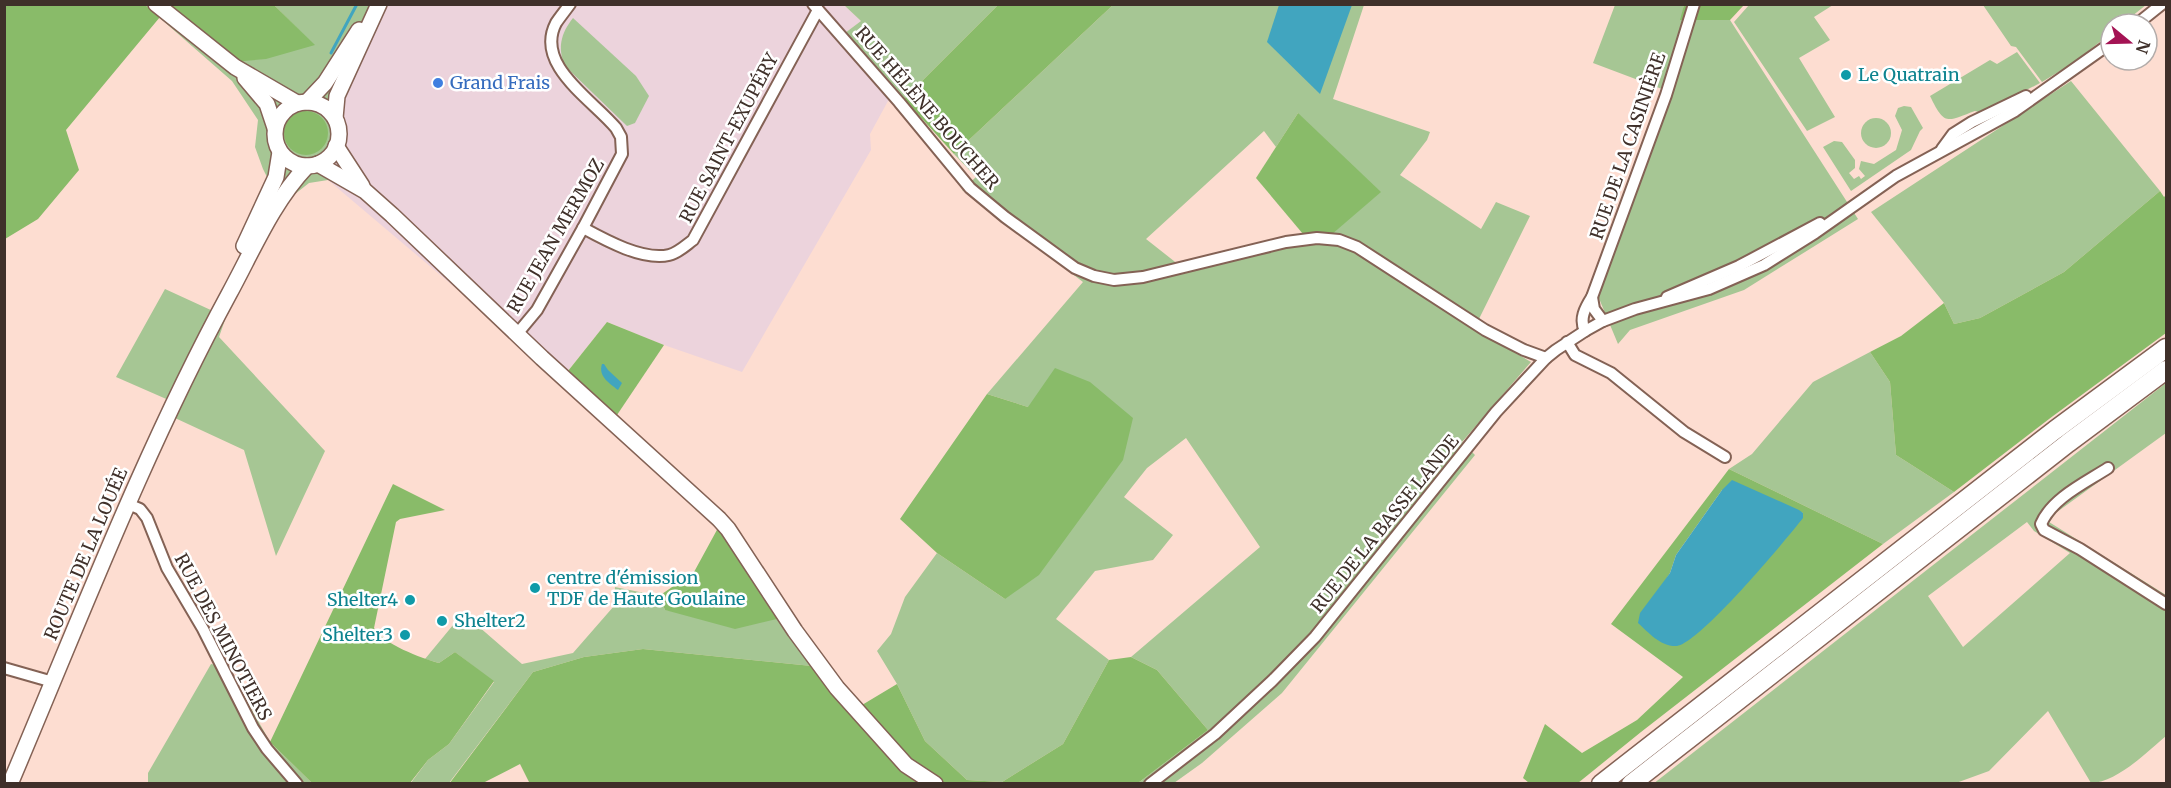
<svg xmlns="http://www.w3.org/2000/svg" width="2171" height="788" font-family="Merriweather,serif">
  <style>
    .commercial { fill: #ecd3dc }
    .green { fill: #a6c694; fill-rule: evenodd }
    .forest { fill: #89bb69; fill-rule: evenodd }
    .water { fill: #41a5bf }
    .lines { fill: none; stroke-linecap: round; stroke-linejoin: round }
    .stream { stroke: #41a5bf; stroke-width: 3 }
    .street-casing { stroke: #846255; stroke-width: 14 }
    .secondary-casing { stroke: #846255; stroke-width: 18 }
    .highway-casing { stroke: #846255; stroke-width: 21 }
    .street { stroke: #fff; stroke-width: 10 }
    .secondary { stroke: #fff; stroke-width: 15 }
    .highway { stroke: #fff; stroke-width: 18 }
    .culture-dot { fill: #0f9aa8; stroke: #fff; stroke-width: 2 }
    .shop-dot { fill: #3f7fe0; stroke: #fff; stroke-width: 2 }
    .labels { text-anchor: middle; stroke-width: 5; stroke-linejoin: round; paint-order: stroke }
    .culture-label { font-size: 18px; fill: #0d838f; stroke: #fff; text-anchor: start }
    .shop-label { font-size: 18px; fill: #366cbe; stroke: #fff; text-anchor: start }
    .street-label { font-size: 18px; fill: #3f302a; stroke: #fff }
  </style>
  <rect width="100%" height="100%" fill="#fdddd1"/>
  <!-- commercial -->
  <polygon class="commercial" points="385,5 844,5 861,21 845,33 904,99 897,104 888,101 870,134 871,150 742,372 664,345 607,322 558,383 484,312 328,180 344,139 337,100"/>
  <!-- green -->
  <g class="green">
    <polygon points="145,5 168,5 314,45 274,5 385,5 337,100 344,139 328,180 309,183 281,205 263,169 255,147 258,120 232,81"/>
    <polygon points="844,5 998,5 904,99 845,33 861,21"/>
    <path d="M1113 5H1364L1333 99 1430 132 1427 140 1400 175 1481 229 1496 202 1530 216 1474 329 1531 362 1462 442 1475 455 1282 693 1202 763 1174 783H1138L1208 730 1157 670 1131 657 1260 547 1186 438 1147 468 1124 497 1173 535 1153 560 1095 571 1056 619 1109 660 1063 744 1002 782 967 780 925 741 897 684 877 651 891 634 905 597 937 553 1005 599 1028 407 987 394 1083 282 962 190 976 177 954 154ZM1298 113 1331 235 1303 234 1179 265 1146 239 1264 131 1276 147Z"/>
    <polygon points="1615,5 1684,5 1681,20 1730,20 1858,219 1744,290 1630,330 1618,344 1598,296 1670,92 1593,63"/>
    <polygon points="1749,5 1833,5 1814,17 1830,40 1799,58 1835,117 1807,131 1734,22"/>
    <polygon points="1983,5 2146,5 2122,24 2111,24 2111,33 2073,63 2042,82 2016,47 2011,46"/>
    <path d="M573 18 636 76 649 96 635 123 627 126 565 66C557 48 561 33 573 18Z"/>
    <path d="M2017 52 2040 83 1982 113 1975 111C1947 121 1945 127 1930 96L1990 60 1997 64Z"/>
    <polygon points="2071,81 2160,191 2064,272 1980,318 1954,324 1944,303 1871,212"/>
    <polygon points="1904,106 1911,107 1923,128 1920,131 1911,150 1851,191 1823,147 1834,141 1842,142 1855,160 1855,168 1849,173 1854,179 1859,176 1861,179 1865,176 1859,169 1861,161 1874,164 1896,150 1902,130 1895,116 1898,108"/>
    <circle cx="1876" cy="133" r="15"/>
    <polygon points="165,289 226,317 219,337 325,451 276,556 244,450 175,418 180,405 116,377"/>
    <polygon points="1870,352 1890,382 1896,455 1954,492 1883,544 1729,469 1752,454 1813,382"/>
    <path d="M2166 383V433L2057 512 2049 522 2166 595V736C2147 752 2116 783 2091 783L2048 711 1989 771 1956 783 1653 784ZM2027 522 2034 531 2070 553 1963 647 1928 596Z"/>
    <polygon points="615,587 659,596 665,610 781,618 812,666 643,649 584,657 533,672 449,783 410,784 428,760 449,744 494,682 455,652 439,663 425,659 463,613 522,664 573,653 614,606"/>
    <polygon points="211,664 228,667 270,742 312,783 148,784 148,773"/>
  </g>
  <!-- forest -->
  <g class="forest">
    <polygon points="5,4 145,5 160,17 66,130 79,170 38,219 5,239"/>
    <polygon points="168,4 274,5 315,45 266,59 232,62"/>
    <polygon points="998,5 1113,5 954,154 904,99"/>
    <polygon points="1684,5 1744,5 1730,20 1680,20"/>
    <circle cx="306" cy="133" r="22"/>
    <polygon points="1298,113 1381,192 1331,235 1303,234 1256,178"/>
    <polygon points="2160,191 2164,197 2166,195 2166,333 2053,416 1954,492 1896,455 1890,382 1870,352 1901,336 1944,303 1954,324 1980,318 2064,272"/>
    <polygon points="607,322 664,345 617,415 568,371"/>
    <polygon points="1055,368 1090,382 1133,418 1123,460 1039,575 1005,599 937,553 900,519 987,394 1028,407"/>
    <path d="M1729 469 1883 544 1641 732 1578 783H1529L1523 778 1545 724 1582 753 1637 720 1683 677 1611 624ZM1722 490 1803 513 1660 589 1670 573 1676 555Z"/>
    <path d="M393 484 445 510 400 519 396 522 374 628C383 644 421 658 439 663L455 652 494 681 449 744 428 760 410 783H312L270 742Z"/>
    <polygon points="718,528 781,618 735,629 665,610 659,596 694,572"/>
    <polygon points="643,649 812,666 852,711 897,684 925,741 967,780 1002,782 1063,744 1109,660 1131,657 1157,670 1208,730 1138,783 530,784 520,764 483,783 449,784 533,672 584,657"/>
  </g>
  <!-- water -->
  <g class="water">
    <polygon points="1279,5 1352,5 1320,94 1267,42"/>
    <path d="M602 364H604L608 370 622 383 618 390C609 383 598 376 602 364Z"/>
    <path d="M1732 480 1799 510 1803 513V518C1785 541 1700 643 1677 646 1661 647 1649 633 1638 623L1640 613 1670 573 1676 555 1722 490Z"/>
  </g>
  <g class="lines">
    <!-- stream -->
    <polyline class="stream" points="331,53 357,4"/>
    <defs>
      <g id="street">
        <polyline points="813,4 899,102 970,188 1005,217 1075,268 1094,276 1114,280 1143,277 1286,242 1317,238 1339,240 1357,247 1485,330 1524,350 1546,358"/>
        <polyline points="2137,24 2162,4"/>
        <polyline points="1942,149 1953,134 1972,122 2026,96"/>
        <path d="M583 228C605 240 643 261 669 255 678 253 685 246 693 240L818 10"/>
        <polyline points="1592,297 1594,309 1603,321"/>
        <polyline points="1667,297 1739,266 1820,223"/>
        <path d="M1585 331C1579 319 1585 308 1592 297L1666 95 1694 4"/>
        <path d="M517 334 537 310 583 228 622 154 621 137 616 128C593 100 534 65 556 23 560 17 565 11 570 4"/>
        <polyline points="1567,342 1575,355 1611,373 1684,432 1725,457"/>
        <path d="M2108 468C2085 483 2052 498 2041 524L2044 530 2080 549 2166 604"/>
        <polyline points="128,504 140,509 147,518 167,568 203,629 253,728 267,749 297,784"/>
        <polyline points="4,668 53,682"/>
        <polyline points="1150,784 1215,734 1272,681 1315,637 1496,412 1546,358 1556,350 1585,331 1603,321 1635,309 1709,289 1764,265 1815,233 1896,176 2015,111 2111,43"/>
      </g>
      <g id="secondary">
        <polyline points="156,4 235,67 297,103"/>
        <polyline points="245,78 267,104 275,128"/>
        <polyline points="307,102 325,83 359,30"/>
        <circle cx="307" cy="134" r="32"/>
        <polyline points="335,118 337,96 379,4"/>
        <polyline points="336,146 362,186"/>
        <polyline points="318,164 365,191 392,215 542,358 719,519 728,529 795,631 837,688 906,765 935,784"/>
        <polyline points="244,246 276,177 280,152"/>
        <path d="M10 784C80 619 144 451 229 294 253 250 272 203 307 166"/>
      </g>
      <g id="highway">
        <polyline points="1601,784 2055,430 2166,348"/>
        <polyline points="1631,784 2068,443 2166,370"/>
      </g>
    </defs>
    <!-- street casing -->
    <use href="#street" class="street-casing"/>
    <!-- secondary casing -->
    <use href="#secondary" class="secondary-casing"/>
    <!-- highway casing -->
    <use href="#highway" class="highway-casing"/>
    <!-- street -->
    <use href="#street" class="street"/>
    <!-- secondary -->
    <use href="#secondary" class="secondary"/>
    <!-- highway -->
    <use href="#highway" class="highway"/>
  </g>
  <!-- markers -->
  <g class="culture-dot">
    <circle cx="1846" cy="75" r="6"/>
    <circle cx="535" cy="588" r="6"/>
    <circle cx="410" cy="600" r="6"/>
    <circle cx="442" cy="621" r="6"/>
    <circle cx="405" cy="635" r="6"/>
  </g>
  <circle class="shop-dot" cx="438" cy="83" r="6"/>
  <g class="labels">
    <!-- culture labels -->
    <g class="culture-label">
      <text x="1858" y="81">Le Quatrain</text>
      <text x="547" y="584">centre d'émission<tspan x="547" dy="21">TDF de Haute Goulaine</tspan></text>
      <text x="398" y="606" text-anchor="end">Shelter4</text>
      <text x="454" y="627">Shelter2</text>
      <text x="393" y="641" text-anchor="end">Shelter3</text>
    </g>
    <!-- shop labels -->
    <g class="shop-label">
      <text x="450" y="89">Grand Frais</text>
    </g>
    <!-- street labels -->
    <g class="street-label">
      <text transform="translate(927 108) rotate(49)" y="6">RUE HÉLÈNE BOUCHER</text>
      <text transform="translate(729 138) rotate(-62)" y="6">RUE SAINT-EXUPÉRY</text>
      <text transform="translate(1628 146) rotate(-71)" y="6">RUE DE LA CASINIÈRE</text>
      <text transform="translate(556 236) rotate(-60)" y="6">RUE JEAN MERMOZ</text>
      <text transform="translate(1385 524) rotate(-51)" y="6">RUE DE LA BASSE LANDE</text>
      <text transform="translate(86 554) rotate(-67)" y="6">ROUTE DE LA LOUÉE</text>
      <text transform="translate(223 637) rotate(62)" y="6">RUE DES MINOTIERS</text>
    </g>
  </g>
  <!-- border -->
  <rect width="2171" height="788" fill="none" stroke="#3f302a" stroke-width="12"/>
  <!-- north arrow -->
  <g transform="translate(2129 42) rotate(109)"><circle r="28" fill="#ffffff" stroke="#b2acaa" stroke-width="1.5"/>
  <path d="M0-4.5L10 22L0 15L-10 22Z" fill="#a41354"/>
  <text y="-9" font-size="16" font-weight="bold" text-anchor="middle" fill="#3f302a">N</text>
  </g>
</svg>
